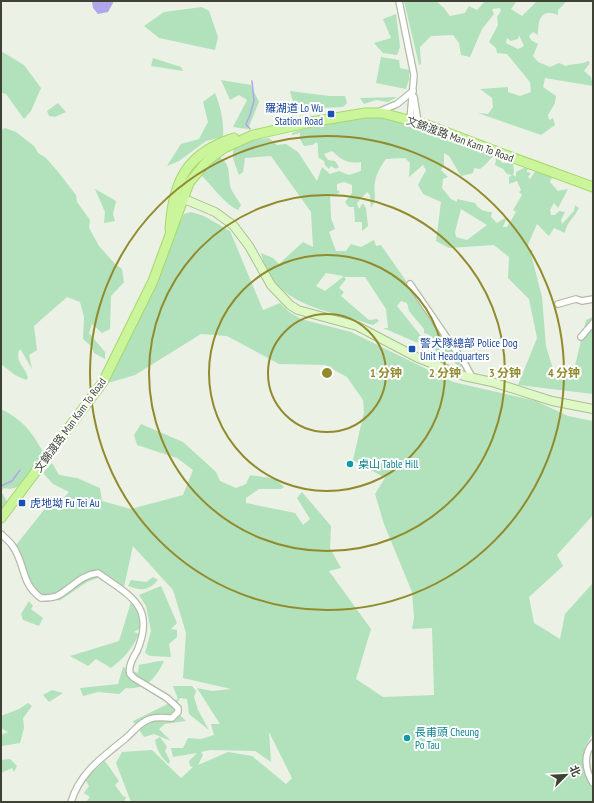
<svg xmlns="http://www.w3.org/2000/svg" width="594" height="803" font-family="'PT Sans Narrow','Noto Sans SC',sans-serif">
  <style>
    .green { fill: #b1e2bb; fill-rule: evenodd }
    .water { fill: #b1a6e9 }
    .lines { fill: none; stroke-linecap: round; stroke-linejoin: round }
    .stream { stroke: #b1a6e9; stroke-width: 1.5 }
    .street-casing { stroke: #b3bba8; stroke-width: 8 }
    .secondary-casing { stroke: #a9c190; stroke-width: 10 }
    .primary-casing { stroke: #a7d86c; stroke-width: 11 }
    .street { stroke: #fff; stroke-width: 5.5 }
    .secondary { stroke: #dff9c6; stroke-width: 8 }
    .primary { stroke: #caf59a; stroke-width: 9 }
    .ring { fill: none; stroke: #928b2e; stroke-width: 2 }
    .transit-dot { fill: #1a4fb4; stroke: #fff; stroke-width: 1.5 }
    .culture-dot { fill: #0f9aa8; stroke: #fff; stroke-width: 1.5 }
    .labels { text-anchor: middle; stroke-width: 4; stroke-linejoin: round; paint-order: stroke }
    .transit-label { font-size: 11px; fill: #164399; stroke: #fff; text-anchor: start }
    .street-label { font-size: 11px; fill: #3d4235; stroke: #fff }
    .culture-label { font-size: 11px; fill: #0d838f; stroke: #fff; text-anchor: start }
    .centre { fill: #928b2e; stroke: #fff; stroke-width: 2 }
    .ring-label { font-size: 12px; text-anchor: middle; font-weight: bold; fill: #928b2e; stroke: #fff; stroke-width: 4; stroke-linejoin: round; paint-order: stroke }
  </style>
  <rect width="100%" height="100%" fill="#ebf1e5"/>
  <!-- green -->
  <g class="green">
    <path d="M404 1H436L444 8 450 16 465 13 469 6 477 10 485 1H517L511 9 522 16 537 1H567L558 10V15C540 8 538 21 538 35L533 32 529 36 531 40 538 44 533 56 538 62 550 67 559 63 566 66C573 63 581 65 588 61L590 63 584 71 591 77 593 86 545 78 543 87 556 96 555 103 548 115 549 120 553 118 555 125 541 135 478 113 488 114 493 107 492 98 480 89 508 87V92L520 96 531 92 530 82 507 54 497 53 496 48 489 42 498 25 497 17 501 11 500 8 492 9 494 14 482 29 470 57 461 55 459 43 453 35 431 36 420 47 421 64 419 65ZM519 35 524 46 518 49 506 43 507 38 511 41 518 39Z"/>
    <polygon points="202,7 209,11 218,37 215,50 159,38 144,26 164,12"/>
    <polygon points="396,14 400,47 397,55 383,53 374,43 391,38 383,19"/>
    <polygon points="1,51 24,65 41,88 31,111 24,119 6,94 1,93"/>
    <polygon points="381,57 399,60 400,68 409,70 409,79 406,89 376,83"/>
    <polygon points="153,58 181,67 183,71 151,66"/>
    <polygon points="221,80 251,85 259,102 248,129 233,127 247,100 239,95 230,100"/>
    <polygon points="290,91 329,96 345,96 347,103 343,107 295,109"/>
    <path d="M215 93C221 108 224 121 223 137L206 141 179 161 167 166 181 144 199 139 208 122 203 102Z"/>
    <polygon points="397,97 388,102 376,100 364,104 360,98"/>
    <polygon points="58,103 66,112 55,117 49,116 47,111"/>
    <path d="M388 115 503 155 501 162 503 163H513L514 172 513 175 516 177V172L528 166 527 172 531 173 528 177 530 179 537 169 552 166 556 169 555 176 551 179 550 182 558 191 568 189 558 208 554 203 550 210 551 215H555L559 211 565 212 561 220 562 224 574 211 575 205 579 208C574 218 566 223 565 233L554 228 549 236 537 224 527 247 533 251 531 254 542 297 546 346 556 379 572 378 586 320 593 317V394L518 385 537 338 529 299 508 278 509 257 494 245 449 248 436 241 441 202 423 194 418 185 426 170 423 165 409 177 410 163 405 158 386 159C381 165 376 175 375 182 373 194 378 196 371 208L370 195 367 192 357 203 359 209 363 203 366 208 368 226 362 231V222H355L354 207H349L345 202 352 193V185L344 182 337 184V190L340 192 336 195 330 194 331 218 335 229 329 232 336 251H346L351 244 361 247 374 240 376 246 381 245 463 363V368L459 367 451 359 436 357 433 353 438 346C435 339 432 335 424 333V329L409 311 407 303 401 301 397 306 421 336 418 343 383 328H388L386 309 365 277H344L346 279 339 288 344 292 341 296 369 320 377 319 379 321 373 325C329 310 273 307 261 253L273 258 279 264 303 242 313 247 311 212 271 156 245 158 243 172 239 175C237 169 232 159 233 153 235 138 257 140 269 138L277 145 286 144 298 152 317 181 322 167 330 174 339 171 349 175 361 171V162C347 164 342 160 332 151L324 154 328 160 335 161 339 167 336 169 331 166 329 169 325 165 324 161 319 158C317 152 319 148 317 142L312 145 304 146 300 139V133L292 135V133L332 118ZM444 153 449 156 461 176 473 173 474 168 480 169 486 164 494 155 496 160 495 165 503 169 507 174 512 175 509 177V184L517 181 521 190 519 192 522 195 513 210 516 212 507 227H503L507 217 497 223 491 217 492 212C485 212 479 210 475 203L457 199V202L451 199 442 188 443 179 448 177 441 170 444 165ZM461 209 487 225 467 240 456 237 455 232ZM326 273 343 276V277L325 291 316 286Z"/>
    <path d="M5 128 16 132 34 146 38 153 46 158 59 173 76 195 77 202 90 220 89 228 99 246 115 264 122 269 124 282 111 296 110 329 102 333 92 324 89 333 105 352V359L94 353 91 346 83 339 84 317 80 302 67 297 34 326 37 350 29 355 32 369 21 350H19C15 363 26 367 28 378L26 380 15 375 1 364V130Z"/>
    <path d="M217 156C231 162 228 172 230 185 231 192 238 199 241 205L238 210C224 204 212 185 200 174Z"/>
    <polygon points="95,189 116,201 113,214 115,221 104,223 105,212"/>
    <path d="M191 212 204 216 230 231 263 310 280 303 288 311 301 319 351 332 453 382 536 401 568 416 593 421V515L557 555 563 566 529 597 534 623 560 639 565 614 593 583V733L585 747 583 762 587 778 593 787V802H131L116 763 122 752 152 750 181 778 193 767 190 766 189 761 197 753 173 757 171 748H183L188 738 201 739 214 735 211 724H220L197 688 212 691 231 689 183 678 186 633 173 590 133 546 123 591 100 577 87 582 59 601 56 597H39L27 584 13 545 4 536 5 527V535L16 545 48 505 59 503 69 492 53 484 43 473 52 463 59 475 77 478 100 488 102 501 131 509 183 495 193 470 177 458 137 445 134 435 141 424 183 442 216 472 220 481 236 488 246 484 250 475 276 479 284 487 281 489H259L246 498V503L295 513 303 525 310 519 297 498 302 492 331 526 330 548 341 568 329 571 371 629 356 679 383 697 434 695 432 628 412 629 414 618 412 592 384 524 375 494 385 478 353 460 364 412 363 400 347 377 325 365 279 364 227 336 201 334 135 375 108 383 158 280 172 238 184 214ZM269 732 292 778 286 784 252 756 228 752 198 765 203 755 201 752 210 750 255 751 271 762Z"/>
    <path d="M1 409C22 420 30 429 42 450H48L18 487 10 489 4 488 1 491 8 503 1 515Z"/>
    <path d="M153 577 158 580C148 591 142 591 128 586L131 580 146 582Z"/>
    <polygon points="161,586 177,623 171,629 177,630 177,637 169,644 171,657 150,656 145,653 151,631 146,606 139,595"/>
    <polygon points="29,601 33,606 31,609 43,618 39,626 23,620 21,614"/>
    <path d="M131 602 146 614 139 629 134 632 139 634C132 649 124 658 111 668L96 659 88 666 70 656 119 641Z"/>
    <path d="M159 661H164C156 678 146 690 126 688L119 694 98 692 83 696 80 688 118 684 123 667 138 673 139 665Z"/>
    <polygon points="173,686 192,686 196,691 194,697 198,710 209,730 189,714 187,699 180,698 173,709 186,721 165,724 159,729 171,741 154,734 144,737 133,721 178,699"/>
    <polygon points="52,690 63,693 49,702 43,695"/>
    <polygon points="28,703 32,706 23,718 24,728 20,743 2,746 1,749 1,735 8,732 1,728 1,716 19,709"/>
    <path d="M160 737 167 747 165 751 170 761 169 764C161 758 157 750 155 740Z"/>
    <polygon points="10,759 17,766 14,772 12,768 1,773 1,760"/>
    <polygon points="105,761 119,781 115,785 123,796 126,797 124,802 86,802 90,797 84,793 89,786 85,779"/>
  </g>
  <!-- water -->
  <polygon class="water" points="92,1 114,1 108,12 98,14 93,8"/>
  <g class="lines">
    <!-- stream -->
    <g class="stream">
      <polyline points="250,129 246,124 250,115 254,101 252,81"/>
      <polyline points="1,486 12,481 20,470"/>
    </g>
    <defs>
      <g id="street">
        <polyline points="399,1 414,75 410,120"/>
        <polyline points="414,97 418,122"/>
        <polyline points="378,112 397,104 413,91"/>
        <polyline points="410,284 465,364 472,377"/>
        <polyline points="558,304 576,299 582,301 593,299"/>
        <polyline points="581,337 593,323"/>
        <path d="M1 534C5 538 9 541 12 545 26 564 20 583 41 598 46 598 52 598 57 596 71 589 80 575 98 573 130 596 156 606 137 651 133 658 128 666 130 674L134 678 167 698 178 708V712L172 718C165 718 157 716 150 719 140 722 134 731 126 738 104 756 80 772 71 802"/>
        <path d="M593 743C583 754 585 770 593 783"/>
      </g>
      <polyline id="secondary" points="177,199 189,201 215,212 233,225 249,246 271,285 290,305 298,310 357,326 418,358 464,376 492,382 552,401 593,409"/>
      <g id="primary">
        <path d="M170 229C173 182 186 153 234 138"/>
        <polyline points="1,518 103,382 153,281 189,183 207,161 224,148 253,135 311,122 365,113 382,113 427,125 500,153 593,187"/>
      </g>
    </defs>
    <!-- street casing -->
    <use href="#street" class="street-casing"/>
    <!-- secondary casing -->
    <use href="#secondary" class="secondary-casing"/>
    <!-- primary casing -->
    <use href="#primary" class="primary-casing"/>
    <!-- street -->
    <use href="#street" class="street"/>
    <!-- secondary -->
    <use href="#secondary" class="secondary"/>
    <!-- primary -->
    <use href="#primary" class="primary"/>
  </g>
  <!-- distance rings -->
  <g class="ring">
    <circle cx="327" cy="373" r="59"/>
    <circle cx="327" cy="373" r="118"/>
    <circle cx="327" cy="373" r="178"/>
    <circle cx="327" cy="373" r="237"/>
  </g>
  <!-- markers -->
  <g class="transit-dot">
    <rect x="327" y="110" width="8" height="8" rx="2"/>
    <rect x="408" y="345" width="8" height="8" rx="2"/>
    <rect x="18" y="499" width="8" height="8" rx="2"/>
  </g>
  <g class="culture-dot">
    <circle cx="350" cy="464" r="4"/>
    <circle cx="407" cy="738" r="4"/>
  </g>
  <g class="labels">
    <!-- transit labels -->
    <g class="transit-label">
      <text x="323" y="112" text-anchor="end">羅湖道 Lo Wu<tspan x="323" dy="13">Station Road</tspan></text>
      <text x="420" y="347">警犬隊總部 Police Dog<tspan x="420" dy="13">Unit Headquarters</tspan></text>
      <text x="30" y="507">虎地坳 Fu Tei Au</text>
    </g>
    <!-- street labels -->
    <g class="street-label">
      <text transform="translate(460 139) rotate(20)" y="4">文錦渡路 Man Kam To Road</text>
      <text transform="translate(70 425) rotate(-54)" y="4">文錦渡路 Man Kam To Road</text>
    </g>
    <!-- culture labels -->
    <g class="culture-label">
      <text x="358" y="468">桌山 Table Hill</text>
      <text x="415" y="736">長甫頭 Cheung<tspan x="415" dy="13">Po Tau</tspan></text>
    </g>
  </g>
  <circle cx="327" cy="373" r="6" class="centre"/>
  <g class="ring-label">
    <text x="386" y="377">1 分钟</text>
    <text x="445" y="377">2 分钟</text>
    <text x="505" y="377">3 分钟</text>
    <text x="564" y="377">4 分钟</text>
  </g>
  <!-- border -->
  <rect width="594" height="803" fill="none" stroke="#3d4235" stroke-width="4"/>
  <!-- north arrow -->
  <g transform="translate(566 775) rotate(66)" stroke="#ffffff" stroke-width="3" paint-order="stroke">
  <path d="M0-3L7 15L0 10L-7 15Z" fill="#3d4235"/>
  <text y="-6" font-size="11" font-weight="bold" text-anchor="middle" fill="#3d4235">北</text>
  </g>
</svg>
